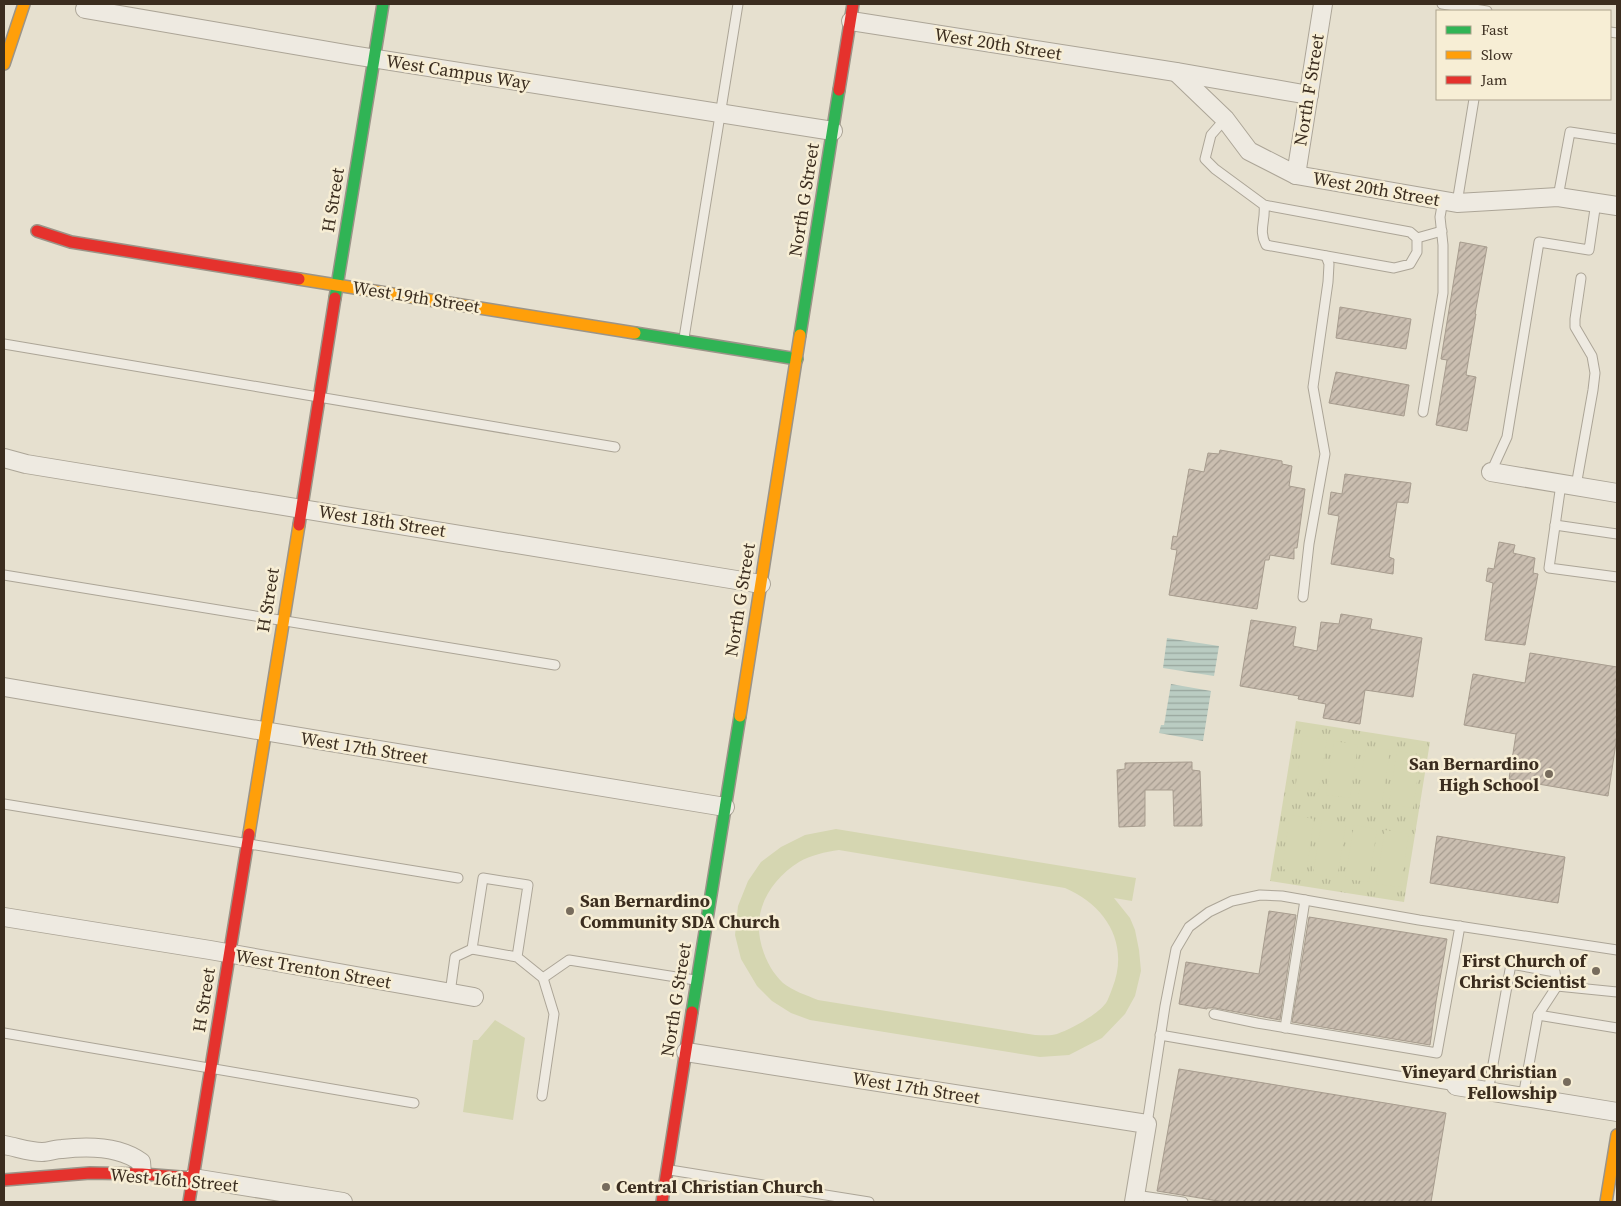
<svg xmlns="http://www.w3.org/2000/svg" width="1621" height="1206" font-family="'Source Serif 4',serif">
  <style>
    .grass { fill: url(#grass-tufts) }
    .garden { fill: #d5d6b1; fill-rule: evenodd }
    .water { fill: url(#water-rules) }
    .building { fill: url(#building-hatch); stroke: #a79c8e }
    .lines { fill: none; stroke-linecap: round; stroke-linejoin: round }
    .lane-casing { stroke: #aca597; stroke-width: 11 }
    .street-casing { stroke: #aca597; stroke-width: 20 }
    .fast-casing { stroke: #9b9488; stroke-width: 14 }
    .slow-casing { stroke: #9b9488; stroke-width: 14 }
    .jam-casing { stroke: #9b9488; stroke-width: 14 }
    .lane { stroke: #eeeae1; stroke-width: 9 }
    .street { stroke: #eeeae1; stroke-width: 18 }
    .fast { stroke: #30b455; stroke-width: 11 }
    .slow { stroke: #ff9f0a; stroke-width: 11 }
    .jam { stroke: #e5322d; stroke-width: 11 }
    .poi-dot { fill: #776c5d; stroke: #f7eed5; stroke-width: 2 }
    .labels { text-anchor: middle; stroke-width: 5; stroke-linejoin: round; paint-order: stroke }
    .street-label { font-size: 18px; fill: #3b2d1f; stroke: #f7eed5 }
    .poi-label { font-size: 18px; font-weight: bold; fill: #3b2d1f; stroke: #f7eed5; text-anchor: end }
  </style>
  <defs>
    <pattern id="grass-tufts" width="24" height="20" patternUnits="userSpaceOnUse" patternTransform="scale(1.25)"><rect width="24" height="20" fill="#d5d6b1"/><path d="M3 7l-1-3M5 7V3M7 7l1-3M15 17l-1-3M17 17v-4M19 17l1-3" fill="none" stroke="#b8b898"/></pattern>
    <pattern id="water-rules" width="6" height="5" patternUnits="userSpaceOnUse" patternTransform="scale(1.25)"><rect width="6" height="5" fill="#baccc2"/><path d="M0 2.5h6" fill="none" stroke="#98a69d"/></pattern>
    <pattern id="building-hatch" width="6" height="6" patternUnits="userSpaceOnUse" patternTransform="scale(1.25)"><rect width="6" height="6" fill="#cabeb0"/><path d="M-1 1l2-2M0 6l6-6M5 7l2-2" fill="none" stroke="#a59b8f"/></pattern>
  </defs>
  <rect width="100%" height="100%" fill="#e6e0cf"/>
  <!-- grass -->
  <polygon class="grass" points="1296,721 1430,742 1404,902 1270,881"/>
  <!-- garden -->
  <g class="garden">
    <polygon points="1303,736 1327,740 1318,793 1295,790"/>
    <polygon points="1334,741 1358,745 1350,798 1326,795"/>
    <polygon points="1366,746 1390,750 1382,803 1358,799"/>
    <polygon points="1397,751 1421,755 1413,808 1389,804"/>
    <polygon points="1290,815 1314,819 1306,873 1282,869"/>
    <polygon points="1322,820 1346,824 1337,878 1313,874"/>
    <polygon points="1354,825 1377,829 1369,882 1345,879"/>
    <path d="M836 829 1136 878 1132 901 1114 898 1130 918 1135 930 1139 950 1141 971 1135 996 1125 1014 1102 1038 1069 1055 1040 1057 810 1020 791 1013 772 1001 757 986 741 959 735 935 738 906 748 881 761 862 781 847 805 835ZM839 850 1065 888C1107 906 1130 945 1112 989 1110 994 1108 1000 1106 1003 1097 1015 1071 1029 1057 1034 1051 1036 1042 1035 1035 1035L818 1000C806 995 793 991 783 983 771 972 763 955 760 939 754 907 772 879 799 862 811 855 825 852 839 850Z"/>
    <polygon points="1385,830 1409,834 1400,887 1376,884"/>
    <polygon points="495,1020 525,1038 513,1120 463,1112 473,1040 478,1040"/>
  </g>
  <!-- water -->
  <g class="water">
    <polygon points="1167,638 1219,646 1214,676 1163,668"/>
    <polygon points="1171,684 1211,691 1203,741 1159,733 1161,725 1164,725"/>
  </g>
  <!-- building -->
  <g class="building">
    <polygon points="1460,242 1487,247 1475,314 1476,314 1466,375 1476,377 1467,431 1436,425 1447,360 1441,359"/>
    <polygon points="1340,307 1411,319 1406,349 1336,338"/>
    <polygon points="1336,372 1409,385 1404,416 1329,403"/>
    <polygon points="1220,450 1282,461 1282,464 1292,466 1289,486 1305,489 1297,548 1294,548 1294,559 1270,555 1269,560 1265,560 1257,609 1169,595 1177,550 1171,549 1173,536 1177,537 1189,469 1204,472 1208,453 1219,454"/>
    <polygon points="1345,474 1411,483 1408,503 1397,502 1389,557 1394,559 1393,574 1331,564 1339,516 1328,514 1331,492 1342,494"/>
    <polygon points="1499,542 1515,545 1513,553 1535,558 1533,573 1538,574 1525,645 1485,640 1493,583 1486,581 1488,568 1494,569"/>
    <polygon points="1341,614 1372,619 1370,629 1422,638 1413,697 1365,690 1360,724 1323,718 1326,704 1298,699 1299,696 1240,686 1251,620 1296,627 1293,646 1317,651 1321,622 1339,624"/>
    <polygon points="1530,653 1617,667 1617,736 1608,796 1509,779 1516,734 1464,725 1473,674 1525,683"/>
    <polygon points="1192,762 1192,770 1200,771 1202,826 1174,826 1173,790 1145,790 1145,826 1119,827 1117,770 1125,769 1125,763"/>
    <polygon points="1437,836 1565,857 1558,903 1430,883"/>
    <polygon points="1269,911 1296,915 1280,1020 1215,1008 1207,1008 1207,1009 1179,1004 1186,962 1259,974"/>
    <polygon points="1309,917 1447,939 1436,1002 1430,1045 1292,1022"/>
    <polygon points="1179,1069 1446,1113 1431,1202 1224,1202 1157,1191"/>
  </g>
  <g class="lines">
    <defs>
      <g id="lane">
        <polyline points="1442,4 1487,11"/>
        <polyline points="1610,32 1617,33"/>
        <path d="M1225 119 1211 135 1205 159 1215 169 1264 205 1410 232 1417 238V252L1410 264 1394 268 1266 245C1258 230 1266 221 1264 205"/>
        <polyline points="1558,197 1570,132 1617,139"/>
        <polyline points="1457,203 1474,99"/>
        <polyline points="1417,238 1442,231"/>
        <polyline points="684,338 738,4"/>
        <polyline points="4,344 615,447"/>
        <polyline points="1423,412 1443,293 1443,245 1440,217 1443,200"/>
        <polyline points="1491,472 1507,437 1539,242 1589,250 1596,202"/>
        <polyline points="1561,484 1549,568 1617,577"/>
        <polyline points="1576,486 1593,390 1595,373 1592,356 1575,327 1575,319 1581,278"/>
        <polyline points="1555,525 1617,534"/>
        <polyline points="4,575 555,665"/>
        <polyline points="1303,597 1309,544 1325,454 1313,387 1328,282 1329,264 1326,256"/>
        <polyline points="4,804 458,878"/>
        <polyline points="517,957 528,885 483,878 472,949 517,957 543,978 569,960 695,980"/>
        <polyline points="450,993 455,957 472,949"/>
        <polyline points="1214,1014 1257,1023 1437,1053 1460,926"/>
        <polyline points="1538,1015 1557,986"/>
        <polyline points="1285,1028 1305,900"/>
        <polyline points="4,1033 414,1103"/>
        <polyline points="1160,1035 1456,1086"/>
        <polyline points="1488,1092 1511,964 1555,972 1557,986 1617,992"/>
        <polyline points="542,1096 554,1014 543,978"/>
        <polyline points="1523,1097 1538,1015 1617,1028"/>
        <polyline points="1147,1124 1165,1006 1176,949 1189,927 1209,912 1232,901 1260,895 1282,896 1419,920 1617,950"/>
        <polyline points="670,1170 869,1202"/>
        <polyline points="1135,1195 1183,1202"/>
      </g>
      <g id="street">
        <polyline points="85,9 352,55 833,131"/>
        <polyline points="851,21 1176,72 1309,95"/>
        <polyline points="1176,72 1225,119 1249,151 1296,175 1457,203 1558,197 1617,206"/>
        <polyline points="1296,175 1323,4"/>
        <polyline points="4,458 26,464 761,584"/>
        <polyline points="1491,472 1617,493"/>
        <polyline points="4,687 245,728 725,807"/>
        <polyline points="4,917 210,950 474,997"/>
        <polyline points="686,1052 1147,1124 1134,1202"/>
        <polyline points="1456,1086 1617,1112"/>
        <path d="M4 1145C16 1147 30 1152 42 1152 49 1152 55 1149 62 1149 87 1146 119 1146 141 1162L142 1174"/>
        <polyline points="193,1178 343,1202"/>
      </g>
      <g id="fast">
        <polyline points="335,298 383,4"/>
        <polyline points="635,333 797,359"/>
        <polyline points="800,335 839,90"/>
        <polyline points="692,1012 740,716"/>
      </g>
      <g id="slow">
        <polyline points="4,64 24,4"/>
        <polyline points="299,279 635,333"/>
        <polyline points="740,716 800,335"/>
        <polyline points="249,834 299,525"/>
        <polyline points="1606,1202 1617,1135"/>
      </g>
      <g id="jam">
        <polyline points="839,90 853,4"/>
        <polyline points="37,231 71,242 299,279"/>
        <polyline points="299,525 335,298"/>
        <polyline points="4,1180 90,1173 142,1174 193,1178"/>
        <polyline points="189,1202 249,834"/>
        <polyline points="662,1202 692,1012"/>
      </g>
    </defs>
    <!-- lane casing -->
    <use href="#lane" class="lane-casing"/>
    <!-- street casing -->
    <use href="#street" class="street-casing"/>
    <!-- fast casing -->
    <use href="#fast" class="fast-casing"/>
    <!-- slow casing -->
    <use href="#slow" class="slow-casing"/>
    <!-- jam casing -->
    <use href="#jam" class="jam-casing"/>
    <!-- lane -->
    <use href="#lane" class="lane"/>
    <!-- street -->
    <use href="#street" class="street"/>
    <!-- fast -->
    <use href="#fast" class="fast"/>
    <!-- slow -->
    <use href="#slow" class="slow"/>
    <!-- jam -->
    <use href="#jam" class="jam"/>
  </g>
  <!-- markers -->
  <g class="poi-dot">
    <circle cx="1549" cy="774" r="5"/>
    <circle cx="570" cy="911" r="5"/>
    <circle cx="1596" cy="971" r="5"/>
    <circle cx="1567" cy="1082" r="5"/>
    <circle cx="606" cy="1187" r="5"/>
  </g>
  <g class="labels">
    <!-- street labels -->
    <g class="street-label">
      <text transform="translate(998 44) rotate(9)" y="6">West 20th Street</text>
      <text transform="translate(458 72) rotate(9)" y="6">West Campus Way</text>
      <text transform="translate(1309 90) rotate(-81)" y="6">North F Street</text>
      <text transform="translate(1376 189) rotate(10)" y="6">West 20th Street</text>
      <text transform="translate(333 200) rotate(-81)" y="6">H Street</text>
      <text transform="translate(804 200) rotate(-81)" y="6">North G Street</text>
      <text transform="translate(416 297) rotate(9)" y="6">West 19th Street</text>
      <text transform="translate(382 521) rotate(9)" y="6">West 18th Street</text>
      <text transform="translate(268 600) rotate(-81)" y="6">H Street</text>
      <text transform="translate(740 600) rotate(-81)" y="6">North G Street</text>
      <text transform="translate(364 748) rotate(9)" y="6">West 17th Street</text>
      <text transform="translate(313 969) rotate(10)" y="6">West Trenton Street</text>
      <text transform="translate(204 1000) rotate(-81)" y="6">H Street</text>
      <text transform="translate(676 1000) rotate(-81)" y="6">North G Street</text>
      <text transform="translate(916 1088) rotate(9)" y="6">West 17th Street</text>
      <text transform="translate(174 1180) rotate(5)" y="6">West 16th Street</text>
    </g>
    <!-- poi labels -->
    <g class="poi-label">
      <text x="1539" y="770">San Bernardino<tspan x="1539" dy="21">High School</tspan></text>
      <text x="580" y="907" text-anchor="start">San Bernardino<tspan x="580" dy="21">Community SDA Church</tspan></text>
      <text x="1586" y="967">First Church of<tspan x="1586" dy="21">Christ Scientist</tspan></text>
      <text x="1557" y="1078">Vineyard Christian<tspan x="1557" dy="21">Fellowship</tspan></text>
      <text x="616" y="1193" text-anchor="start">Central Christian Church</text>
    </g>
  </g>
  <!-- border -->
  <rect width="1621" height="1206" fill="none" stroke="#3b2d1f" stroke-width="10"/>
  <!-- legend -->
  <rect x="1436" y="10" width="175" height="90" fill="#f7eed5" stroke="#aca18c"/>
  <rect x="1446" y="26" width="25" height="8" fill="#30b455" stroke="#aca18c"/>
  <text x="1481" y="35" font-size="15" fill="#3b2d1f">Fast</text>
  <rect x="1446" y="51" width="25" height="8" fill="#ff9f0a" stroke="#aca18c"/>
  <text x="1481" y="60" font-size="15" fill="#3b2d1f">Slow</text>
  <rect x="1446" y="76" width="25" height="8" fill="#e5322d" stroke="#aca18c"/>
  <text x="1481" y="85" font-size="15" fill="#3b2d1f">Jam</text>
</svg>
